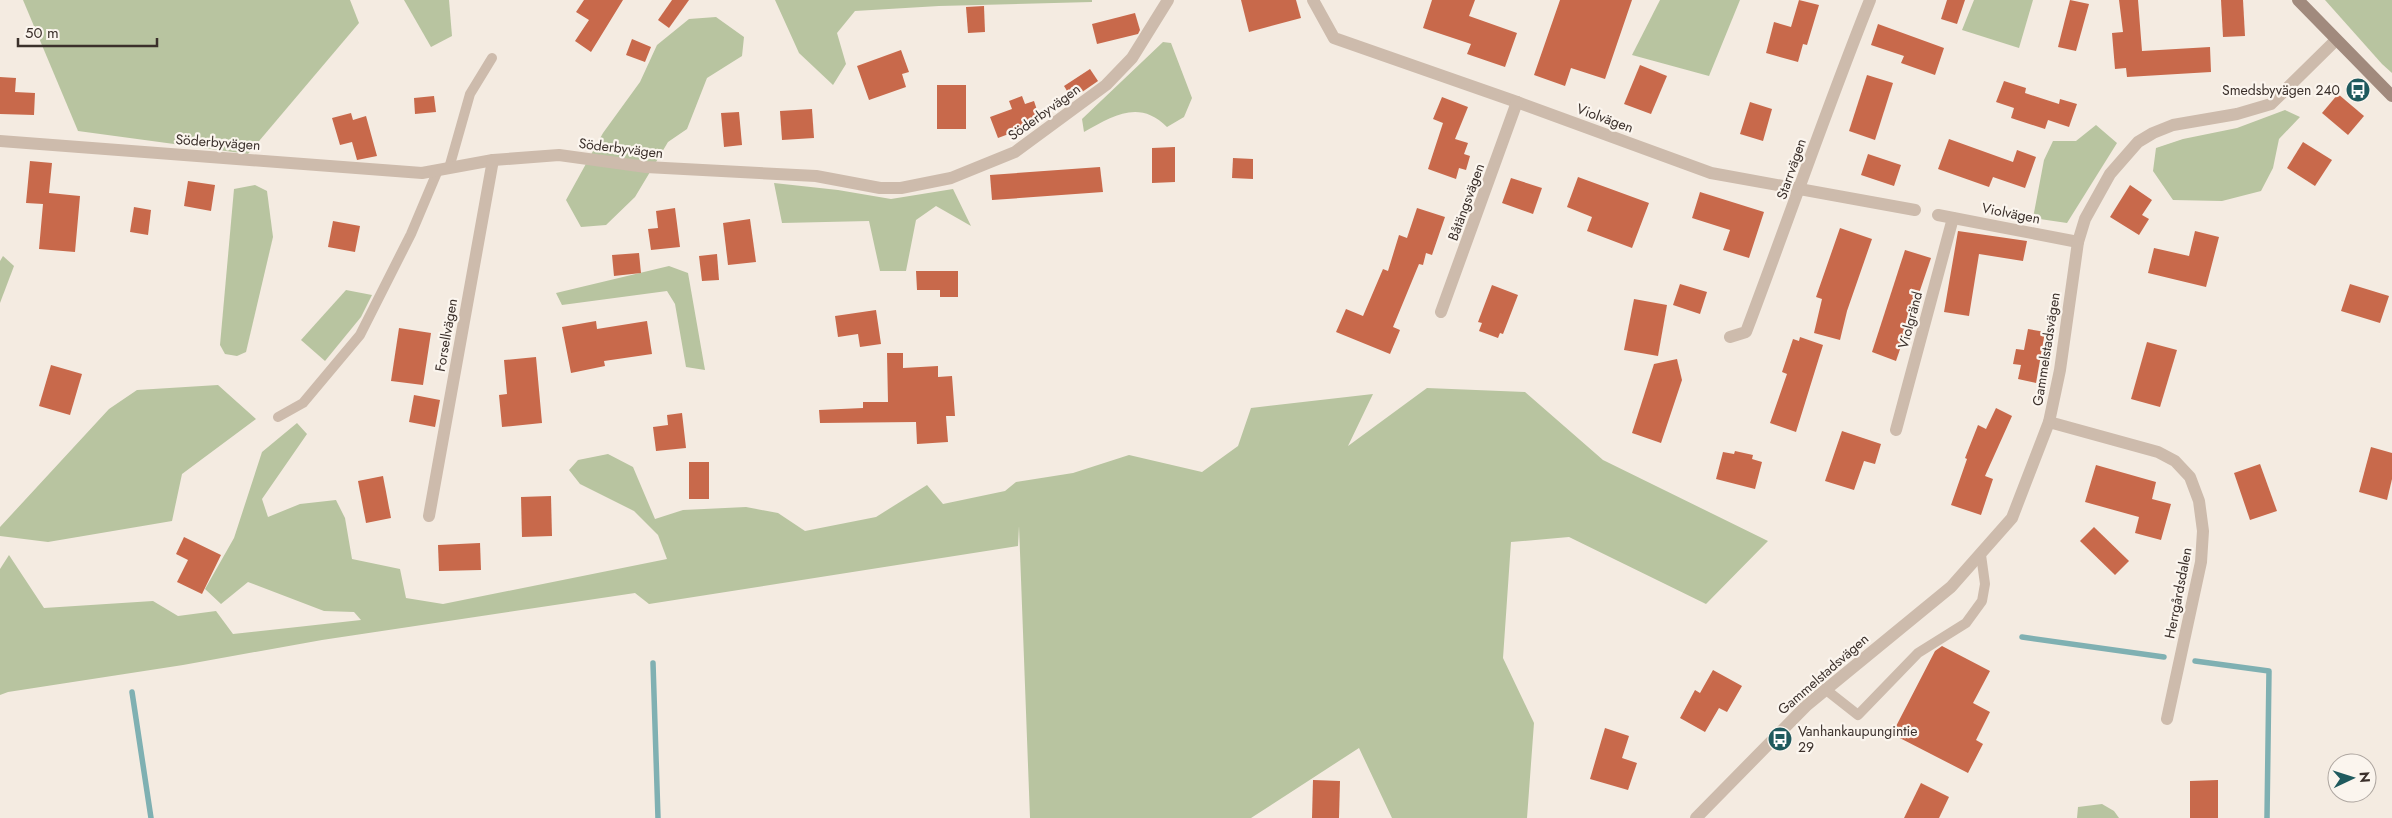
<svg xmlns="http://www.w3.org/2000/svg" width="2392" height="818" font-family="Jost,sans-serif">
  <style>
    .green { fill: #b8c4a0 }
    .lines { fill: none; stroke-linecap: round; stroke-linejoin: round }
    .stream { stroke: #7fb0b2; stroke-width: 5.5 }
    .building { fill: #c8694b }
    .service { stroke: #cdbbac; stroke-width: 10 }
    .minor { stroke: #cdbbac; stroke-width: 12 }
    .tertiary { stroke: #cdbbac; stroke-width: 12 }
    .secondary { stroke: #a18a7d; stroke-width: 12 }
    .labels { text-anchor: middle; stroke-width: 4.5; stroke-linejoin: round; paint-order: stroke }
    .poi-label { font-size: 14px; fill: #3b302b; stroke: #fbf5ee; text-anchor: end }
    .street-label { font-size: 14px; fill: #3b302b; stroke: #fbf5ee }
  </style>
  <rect width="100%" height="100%" fill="#f4ebe1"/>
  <!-- green -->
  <g class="green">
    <polygon points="23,0 350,0 359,23 248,154 78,131"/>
    <polygon points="404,0 449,0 452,36 431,47"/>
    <polygon points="775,0 1092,0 1092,2 939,6 855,11 837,33 846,64 833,85 799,53"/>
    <polygon points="1660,0 1740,0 1709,76 1632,55"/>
    <polygon points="1974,0 2033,0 2019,48 1962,30"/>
    <polygon points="2325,0 2392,0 2392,73 2382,64"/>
    <polygon points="716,17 744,37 742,56 707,78 687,129 668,142 635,197 606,225 581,227 566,200 603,133 640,82 657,45 689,19"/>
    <path d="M1163 42 1171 43 1192 98 1184 117 1167 127C1139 99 1113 116 1084 132L1082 119Z"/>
    <polygon points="2285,110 2300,117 2279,139 2273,168 2261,191 2222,201 2173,200 2153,171 2156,148 2183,139 2237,128"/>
    <polygon points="2096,125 2117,143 2067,223 2033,218 2044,160 2053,141 2076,141"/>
    <polygon points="774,183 838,190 891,199 953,189 971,226 936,206 916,220 906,271 880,271 869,221 782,223"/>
    <polygon points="255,185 267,191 273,237 246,352 237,356 225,354 220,345 234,189"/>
    <polygon points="3,256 14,266 0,303 0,261"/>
    <polygon points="669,266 688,273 705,370 686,367 675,304 667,291 562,305 556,293"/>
    <polygon points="346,290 372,295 361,317 325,361 301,340"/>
    <polygon points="218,385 256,419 182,474 172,521 48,542 0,536 0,527 109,409 137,390"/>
    <polygon points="1427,388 1525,392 1603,460 1768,541 1706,604 1569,537 1511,542 1503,658 1534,723 1527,818 1392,818 1359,748 1251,818 1030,818 1019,526 1018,546 649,604 635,593 322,640 183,665 8,692 0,695 0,569 9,555 44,608 153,601 178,616 216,611 233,634 361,620 354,612 324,611 248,582 221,604 205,589 234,538 262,452 297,423 307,434 262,499 268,517 300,504 336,500 345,518 352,559 400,569 406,598 443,604 667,559 658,535 634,511 580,484 569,470 578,460 608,454 633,467 655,519 683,510 746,507 778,513 805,531 876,517 927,485 943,504 1005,491 1016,482 1073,473 1129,455 1202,472 1238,446 1251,408 1373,394 1348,446"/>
    <polygon points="2102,804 2114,811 2119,818 2077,818 2078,807"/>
  </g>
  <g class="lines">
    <!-- stream -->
    <g class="stream">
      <polyline points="2022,637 2164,657"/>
      <polyline points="2195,661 2269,671 2267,818"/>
      <polyline points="653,663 658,818"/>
      <polyline points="132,692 151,818"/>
    </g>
  </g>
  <!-- building -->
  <g class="building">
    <polygon points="584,0 623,0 591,52 575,41 589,20 576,12"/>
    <polygon points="672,0 689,0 669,28 658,20"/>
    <polygon points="1241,0 1296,0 1301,18 1249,32"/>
    <polygon points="1432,0 1475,0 1469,16 1517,33 1505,67 1467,54 1471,44 1423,28"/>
    <polygon points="1560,0 1632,0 1605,79 1571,68 1565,86 1534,75"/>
    <polygon points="1799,0 1819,5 1807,45 1803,44 1798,62 1766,53 1774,22 1791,27"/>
    <polygon points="1947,0 1965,0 1957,24 1941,19"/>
    <polygon points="2070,0 2089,4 2076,51 2058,47"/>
    <polygon points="2119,0 2138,0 2142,51 2210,47 2211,72 2127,77 2126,68 2115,69 2112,33 2123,32"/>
    <polygon points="2221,0 2243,0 2245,36 2223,37"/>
    <polygon points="984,6 985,32 968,33 966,7"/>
    <polygon points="1135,13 1140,30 1138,34 1097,44 1092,24"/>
    <polygon points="1878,24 1944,48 1935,75 1901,63 1904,56 1871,45"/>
    <polygon points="632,39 651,47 645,62 626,55"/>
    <polygon points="901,50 909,72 902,74 906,87 869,100 857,66"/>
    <polygon points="1640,65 1667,76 1651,114 1624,104"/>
    <polygon points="1090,69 1098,81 1072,99 1064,86"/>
    <polygon points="1867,75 1893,83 1875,140 1849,131"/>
    <polygon points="0,77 16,78 15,92 35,93 34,115 0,114"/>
    <polygon points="2004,81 2026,88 2025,93 2059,104 2060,99 2077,104 2069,127 2048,120 2045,129 2011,118 2014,108 1996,102"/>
    <rect x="937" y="85" width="29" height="44"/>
    <polygon points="2338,94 2364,116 2348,135 2322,113"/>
    <polygon points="434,96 436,112 415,114 414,98"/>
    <polygon points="1022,96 1025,104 1034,101 1041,122 998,138 990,117 1012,109 1009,101"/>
    <polygon points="1442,97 1468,107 1455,139 1468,143 1464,154 1470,156 1466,170 1459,168 1456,179 1428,169 1443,123 1433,119"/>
    <polygon points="1750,102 1772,109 1763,141 1740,134"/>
    <polygon points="812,109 814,138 782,140 780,111"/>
    <polygon points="739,112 742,145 724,147 721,113"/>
    <polygon points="351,113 353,120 366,116 377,156 357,160 352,142 340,145 332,118"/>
    <polygon points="1949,139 2013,162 2017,150 2036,157 2025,188 1993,177 1989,187 1938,169"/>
    <polygon points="2303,142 2332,160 2315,186 2287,168"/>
    <polygon points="1175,147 1175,182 1152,183 1152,148"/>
    <polygon points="1868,154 1901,165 1894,186 1861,175"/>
    <polygon points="1233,158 1253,159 1253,179 1232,178"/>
    <polygon points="30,161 52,163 49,193 80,196 75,252 39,249 43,204 26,203"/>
    <polygon points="1100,167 1103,192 992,200 990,175"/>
    <polygon points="1578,177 1649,203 1632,248 1587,231 1592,217 1567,207"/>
    <polygon points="1511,178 1542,188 1533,214 1502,203"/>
    <polygon points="188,181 215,185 211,211 184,206"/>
    <polygon points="2130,185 2152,200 2142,215 2149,219 2139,235 2110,217"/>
    <polygon points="1700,192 1764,212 1749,258 1723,250 1730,230 1692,218"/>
    <polygon points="134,207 151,210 148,235 130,232"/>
    <polygon points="675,208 680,247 651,250 648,229 658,228 656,211"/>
    <polygon points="1417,208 1445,217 1432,255 1426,253 1423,265 1419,264 1393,327 1400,330 1390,354 1336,332 1346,309 1363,316 1383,269 1388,271 1399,235 1407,238"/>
    <polygon points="750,219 756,262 728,265 723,223"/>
    <polygon points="333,221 360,226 355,252 328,247"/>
    <polygon points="1840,228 1872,239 1847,311 1840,340 1814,333 1822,299 1816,297"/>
    <polygon points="1958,231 2027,241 2023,261 1979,254 1969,316 1944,312"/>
    <polygon points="2195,231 2219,237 2206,287 2148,273 2154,248 2189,256"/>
    <polygon points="1905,250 1931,258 1896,361 1872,352"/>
    <polygon points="639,253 641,273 614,276 612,255"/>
    <polygon points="717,254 719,280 702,281 699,256"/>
    <polygon points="916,271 958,271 958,297 940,297 940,290 917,290"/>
    <polygon points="1680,284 1707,292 1700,314 1673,305"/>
    <polygon points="2350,284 2389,296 2380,323 2341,311"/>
    <polygon points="1492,285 1518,295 1503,334 1500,333 1498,338 1479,331 1482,323 1478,322"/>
    <polygon points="1634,299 1667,305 1658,356 1624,350"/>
    <polygon points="876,310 881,344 860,347 858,334 838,337 835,316"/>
    <polygon points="596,321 597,329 647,321 652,354 604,361 605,366 571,373 562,327"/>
    <polygon points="399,328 431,333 423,385 391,381"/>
    <polygon points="2028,329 2045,332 2036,383 2018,379 2021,365 2013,364 2016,349 2024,350"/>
    <polygon points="1800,337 1823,345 1796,432 1770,423 1787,374 1782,372 1793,339 1799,341"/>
    <polygon points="2147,342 2177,350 2160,407 2131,399"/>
    <polygon points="887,353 903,353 903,368 938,366 938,377 952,376 955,416 946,416 948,442 917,444 916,422 820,423 819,410 863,408 863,402 888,402"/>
    <polygon points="536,357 542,423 502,427 499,395 507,394 504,360"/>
    <polygon points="1677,359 1682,380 1661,443 1632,433 1654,364"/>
    <polygon points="51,365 82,374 70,415 39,406"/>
    <polygon points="414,395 440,400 435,427 409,422"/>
    <polygon points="1996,408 2012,416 1985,476 1993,479 1981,515 1951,505 1967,459 1965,458 1978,425 1986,429"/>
    <polygon points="682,413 686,448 656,451 653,427 668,425 667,415"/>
    <polygon points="1842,431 1881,444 1875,464 1864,461 1854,490 1825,481"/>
    <polygon points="2371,447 2392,453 2392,479 2387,500 2359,492"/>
    <polygon points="1735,451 1753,455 1752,459 1762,462 1755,489 1716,479 1723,452 1734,454"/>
    <rect x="689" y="462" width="20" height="37"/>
    <polygon points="2260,464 2277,511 2250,520 2234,473"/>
    <polygon points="2096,465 2156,482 2152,499 2171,504 2161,540 2135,533 2139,517 2085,502"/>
    <polygon points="383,476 391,518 366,523 358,481"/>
    <polygon points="551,496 552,536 522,537 521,497"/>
    <polygon points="2094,527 2129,561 2115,575 2080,541"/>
    <polygon points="184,537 221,555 202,594 177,582 188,560 176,554"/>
    <polygon points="480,543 481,570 439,571 438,545"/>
    <polygon points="1942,646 1990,671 1973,703 1990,712 1976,740 1983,744 1968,773 1892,734 1935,651"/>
    <polygon points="1713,670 1742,686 1727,712 1719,708 1705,732 1680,718 1695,690 1700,693"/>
    <polygon points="1605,728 1629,736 1622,758 1637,763 1628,790 1590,779"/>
    <polygon points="1313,780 1340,781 1339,818 1312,818"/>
    <polygon points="2218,780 2218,818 2190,818 2190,781"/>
    <polygon points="1921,783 1949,797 1939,818 1904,818"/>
  </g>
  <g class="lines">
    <!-- service -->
    <g class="service">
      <polyline points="449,168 470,94 492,58"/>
      <polyline points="278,417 303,403 360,335 411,234 438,170"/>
      <polyline points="1825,689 1858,715 1918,653 1966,623 1982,601 1985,584 1981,555"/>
    </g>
    <!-- minor -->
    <g class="minor">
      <polyline points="1313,0 1334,38 1517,102 1711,173 1915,210"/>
      <polyline points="0,141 422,173 493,160 559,155 646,167 816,176 880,188 901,188 951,178 1015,152 1106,85 1132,58 1168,0"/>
      <polyline points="1938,215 2078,242"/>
      <polyline points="1441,312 1517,102"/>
      <path d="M1730 337 1746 332C1788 221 1826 110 1870 0"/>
      <polyline points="2049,422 2158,452 2175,461 2190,477 2199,501 2203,531 2201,562 2167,719"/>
      <polyline points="1896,430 1953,218"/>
      <polyline points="429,516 493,160"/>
    </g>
    <!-- tertiary -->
    <polyline class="tertiary" points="1696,818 1807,705 1951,587 2012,518 2049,422 2060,370 2078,242 2085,219 2110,174 2138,142 2153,133 2173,125 2237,114 2271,104 2336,40"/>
    <!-- secondary -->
    <polyline class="secondary" points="2298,0 2392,96"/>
  </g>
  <!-- icons -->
  <defs>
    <symbol id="bus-disc" viewBox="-11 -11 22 22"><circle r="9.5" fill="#1f5a5e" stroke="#fbf5ee"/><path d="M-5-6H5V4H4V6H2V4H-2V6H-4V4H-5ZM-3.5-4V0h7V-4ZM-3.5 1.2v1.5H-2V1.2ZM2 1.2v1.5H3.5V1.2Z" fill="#fff"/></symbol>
  </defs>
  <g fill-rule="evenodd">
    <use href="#bus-disc" x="2344" y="76" width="28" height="28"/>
    <use href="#bus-disc" x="1766" y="725" width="28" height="28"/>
  </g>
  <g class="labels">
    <!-- poi labels -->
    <g class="poi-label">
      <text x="2340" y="95">Smedsbyvägen 240</text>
      <text x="1798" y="736" text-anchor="start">Vanhankaupungintie<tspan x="1798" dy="16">29</tspan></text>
    </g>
    <!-- street labels -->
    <g class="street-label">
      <text transform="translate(1044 112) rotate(-36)" y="5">Söderbyvägen</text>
      <text transform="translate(1605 118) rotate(20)" y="5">Violvägen</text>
      <text transform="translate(218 142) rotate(4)" y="5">Söderbyvägen</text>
      <text transform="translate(621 148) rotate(7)" y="5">Söderbyvägen</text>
      <text transform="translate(1791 169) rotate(-71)" y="5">Starrvägen</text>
      <text transform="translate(1466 202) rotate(-70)" y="5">Båtängsvägen</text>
      <text transform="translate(2011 213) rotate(11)" y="5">Violvägen</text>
      <text transform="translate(1910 320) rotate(-75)" y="5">Violgränd</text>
      <text transform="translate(446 335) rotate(-80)" y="5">Forsellvägen</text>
      <text transform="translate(2046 349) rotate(-81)" y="5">Gammelstadsvägen</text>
      <text transform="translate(2178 593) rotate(-79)" y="5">Herrgårdsdalen</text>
      <text transform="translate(1823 674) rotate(-41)" y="5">Gammelstadsvägen</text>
    </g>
  </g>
  <!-- north arrow -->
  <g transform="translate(2352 778) rotate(86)"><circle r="24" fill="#fbf5ee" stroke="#aea6a0"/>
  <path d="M0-4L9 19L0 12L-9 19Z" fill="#1f5a5e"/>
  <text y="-8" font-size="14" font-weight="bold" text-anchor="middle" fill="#3b302b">N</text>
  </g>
  <!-- scale -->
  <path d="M18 38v8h139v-8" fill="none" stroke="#3b302b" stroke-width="2.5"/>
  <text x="25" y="38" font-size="15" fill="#3b302b" stroke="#fbf5ee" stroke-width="4" paint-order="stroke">50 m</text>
</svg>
